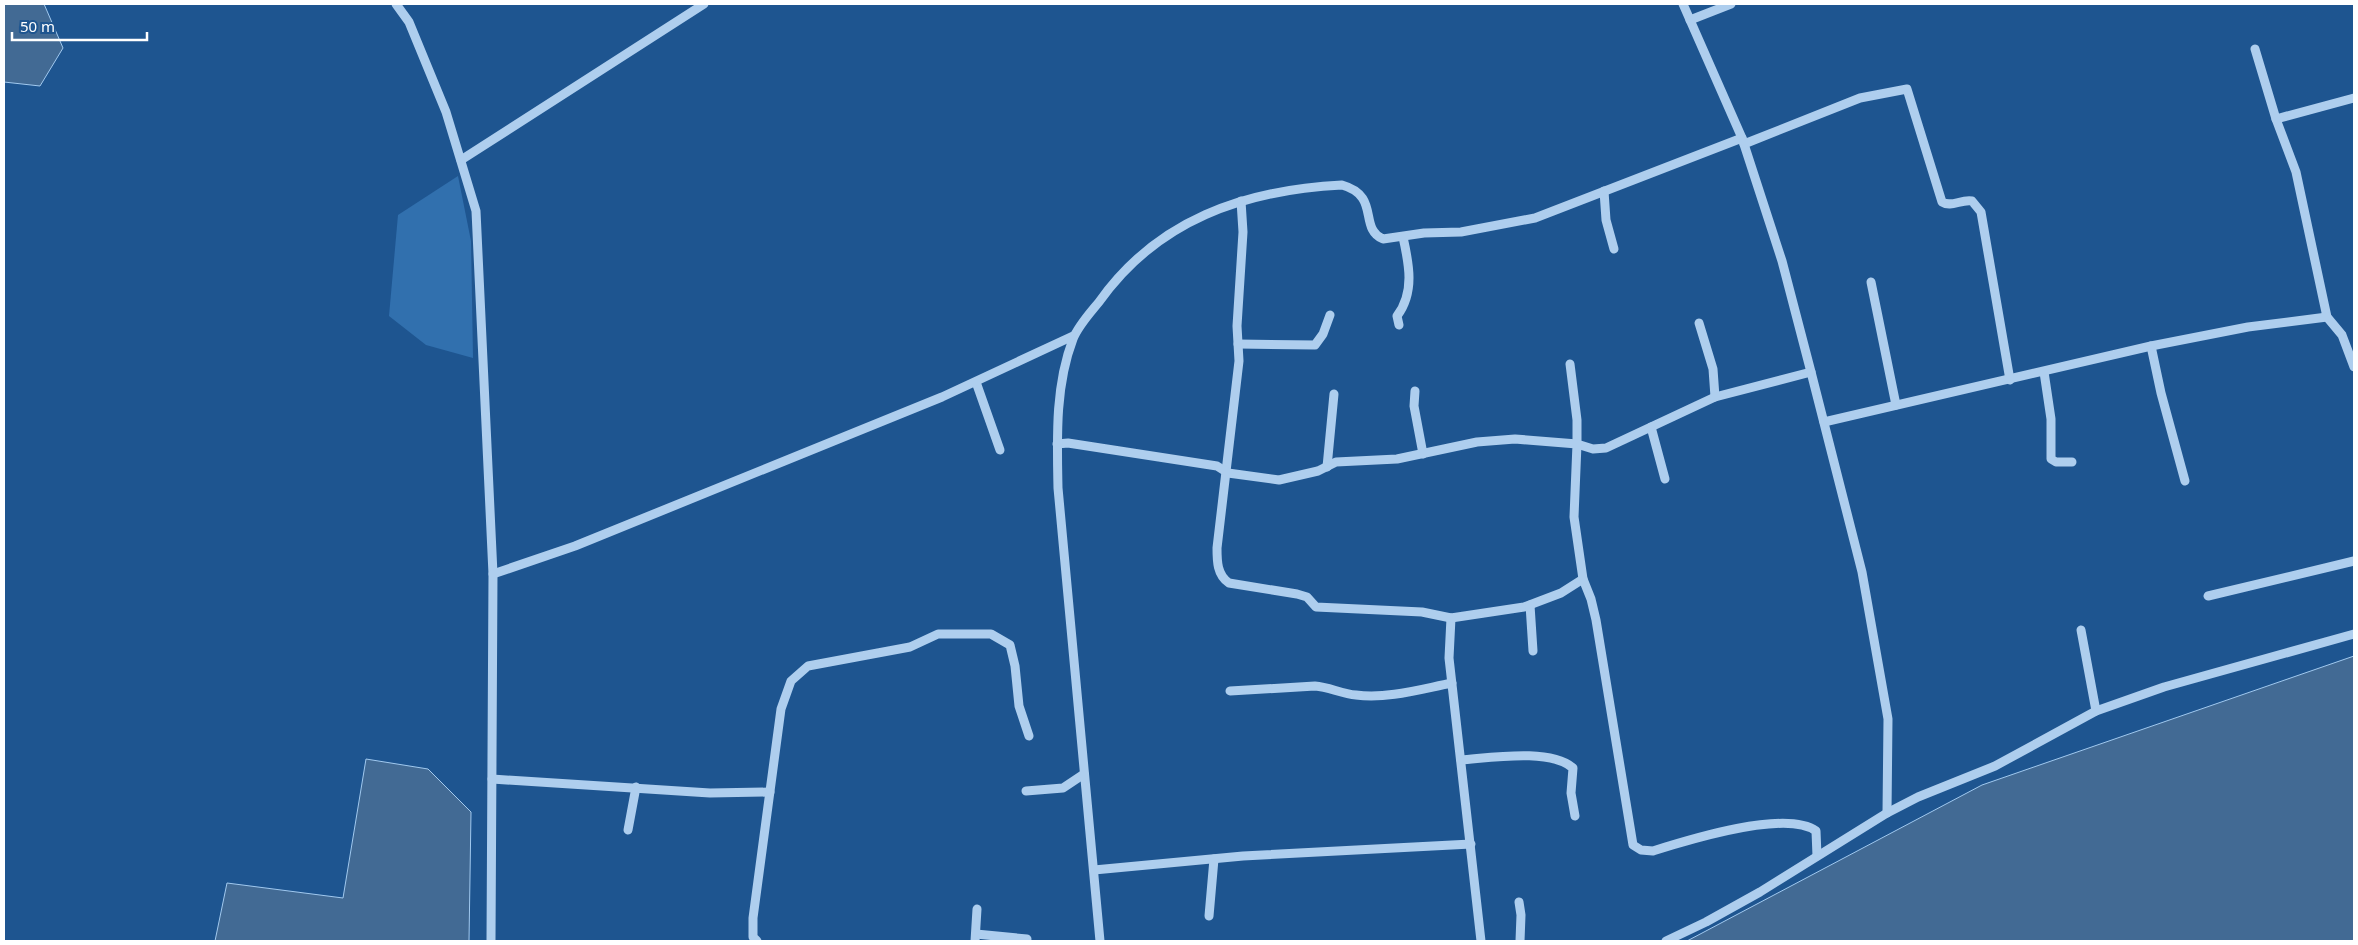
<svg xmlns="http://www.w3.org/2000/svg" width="2358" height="945" font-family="'Noto Sans',sans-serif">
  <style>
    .green { fill: #3170ae }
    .water { fill: #426a94; stroke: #a1c9ef }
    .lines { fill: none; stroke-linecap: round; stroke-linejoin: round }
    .minor { stroke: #aeceee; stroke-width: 9 }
  </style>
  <rect width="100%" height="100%" fill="#1e5590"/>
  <!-- green -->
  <polygon class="green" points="458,176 471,241 473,358 426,345 389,316 398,215"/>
  <!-- water -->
  <g class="water">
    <polygon points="4,4 44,4 63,48 40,86 4,82"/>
    <polygon points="2354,656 2354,941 1687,941 1982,785"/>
    <polygon points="366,759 428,769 471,812 469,941 215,941 227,883 343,898"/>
  </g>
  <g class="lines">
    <!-- minor -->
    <g class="minor">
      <polyline points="396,4 409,22 446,112 476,211 493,574 491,941"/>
      <polyline points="1683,4 1742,138 1782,261 1811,372 1862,572 1888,719 1887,813"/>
      <polyline points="1690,20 1731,4"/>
      <polyline points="2255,49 2276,119 2296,172 2327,317 2342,335 2354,367"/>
      <polyline points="2276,119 2354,98"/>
      <path d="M1744 144 1860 98 1907 89 1942 202C1951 208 1961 199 1972 201L1981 212 2010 380"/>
      <polyline points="461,160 704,4"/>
      <polyline points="1604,191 1606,220 1614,249"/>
      <path d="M1241 201 1243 232 1237 326 1239 361 1217 548C1217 561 1217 575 1229 583L1297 594 1307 597 1316 607 1422 612 1451 618 1524 607 1561 593 1583 579"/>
      <polyline points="1871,282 1896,405"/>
      <polyline points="1699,323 1713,369 1715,397"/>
      <path d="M1399 325 1397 316C1415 292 1409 264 1403 237"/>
      <polyline points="1238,344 1315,345 1323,334 1330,315"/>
      <polyline points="2151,346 2161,393 2185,481"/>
      <polyline points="1570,364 1577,420 1577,444 1593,449 1606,448 1715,397 1811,372"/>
      <polyline points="2044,372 2051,419 2051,459 2056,462 2072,462"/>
      <polyline points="976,382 1000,450"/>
      <polyline points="1415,391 1414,406 1423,454"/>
      <polyline points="1824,422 2151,346 2248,327 2327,317"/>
      <polyline points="1651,427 1665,479"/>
      <path d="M1057 444 1068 443 1217 466 1228 473 1279 480 1318 471 1336 462 1397 459 1477 442 1515 439 1577 444 1574 517 1583 579 1591 599 1596 620 1633 845 1641 850 1653 851C1688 840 1786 809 1816 831L1817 856"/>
      <polyline points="1327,467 1334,394"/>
      <polyline points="493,574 575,546 942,397 1073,336"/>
      <polyline points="2208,596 2354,561"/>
      <polyline points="1530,605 1533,651"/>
      <polyline points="1451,618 1449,658 1481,941"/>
      <polyline points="2081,630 2096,711"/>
      <path d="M1230 691 1315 686C1329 687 1342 694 1356 695 1388 699 1421 689 1452 683"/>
      <path d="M1461 760C1490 758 1550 748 1573 768L1571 793 1575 816"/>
      <polyline points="492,779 710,793 770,792"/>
      <polyline points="1026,791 1063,788 1084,774"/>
      <polyline points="628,830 636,787"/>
      <polyline points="1094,870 1243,856 1471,844"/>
      <polyline points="1519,902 1521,915 1520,941"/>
      <polyline points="1209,916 1214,859"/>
      <polyline points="976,934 1027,939"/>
      <polyline points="757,941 753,937 753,918 781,709 791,681 808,666 910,647 938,634 991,634 1010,645 1015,666 1019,706 1029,736"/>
      <polyline points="975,941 977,909"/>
      <path d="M1100 941 1058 488C1057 438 1055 386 1073 339 1078 326 1090 313 1099 302 1157 220 1244 190 1342 185 1381 196 1358 228 1383 239L1424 233 1461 232 1535 218 1742 138"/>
      <polyline points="1666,941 1706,922 1760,892 1887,813 1918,797 1995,766 2096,711 2164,687 2354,634"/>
    </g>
  </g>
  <!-- border -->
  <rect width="2358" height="945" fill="none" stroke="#ffffff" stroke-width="10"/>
  <!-- scale -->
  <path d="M12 32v8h135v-8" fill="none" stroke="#ffffff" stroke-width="2.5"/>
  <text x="20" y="32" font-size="15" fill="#ffffff" stroke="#1e5590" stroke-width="4" paint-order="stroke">50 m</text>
</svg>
